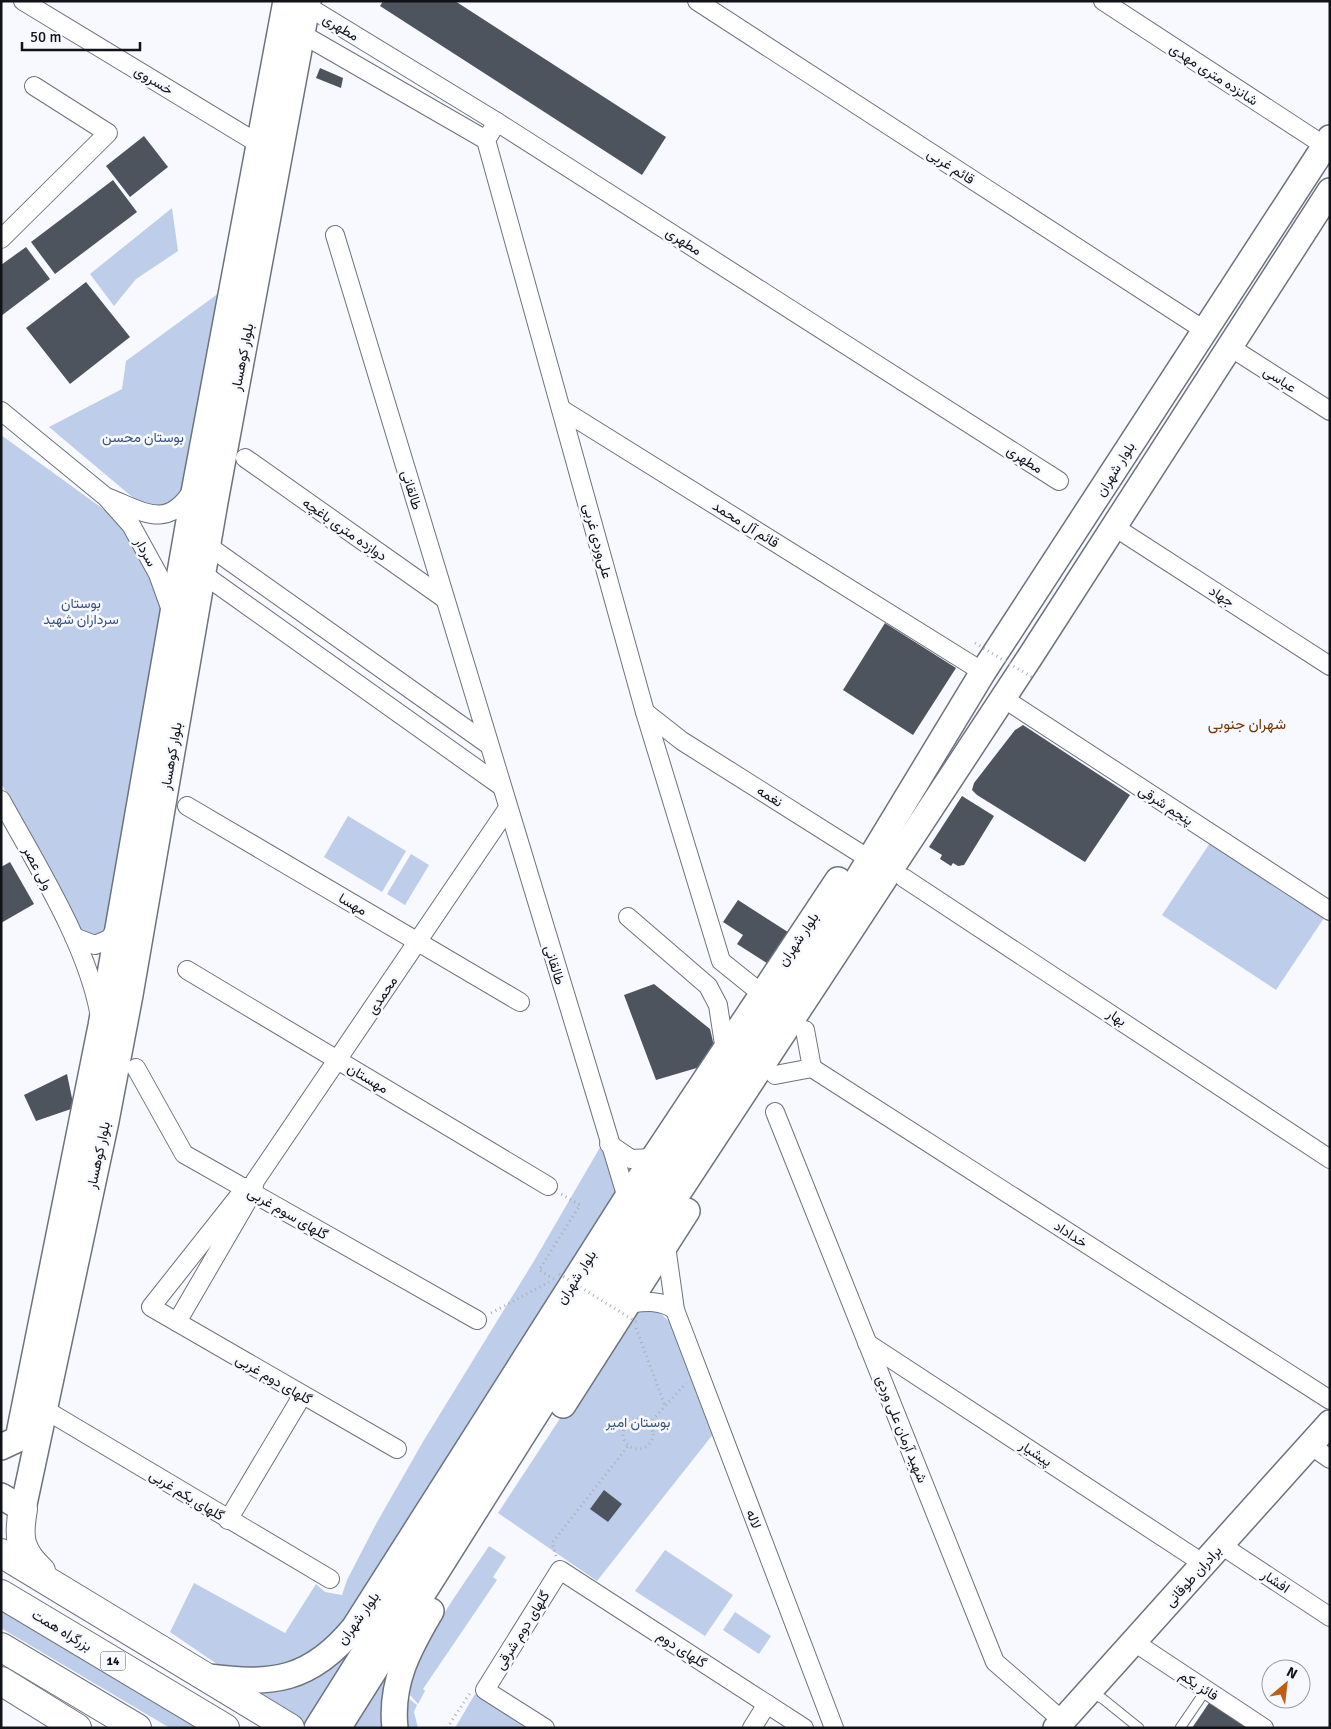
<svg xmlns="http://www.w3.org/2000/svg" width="1331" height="1729" font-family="Signika,Vazirmatn,sans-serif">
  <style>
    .green { fill: #bdcdea }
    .building { fill: #4e545d }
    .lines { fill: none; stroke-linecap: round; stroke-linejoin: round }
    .lane-casing { stroke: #6d737d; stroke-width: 11 }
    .street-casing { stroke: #6d737d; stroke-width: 20 }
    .secondary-casing { stroke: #6d737d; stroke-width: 28 }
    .highway-casing { stroke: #6d737d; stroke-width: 30 }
    .path { stroke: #adafb4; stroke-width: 3; stroke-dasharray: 1 4; stroke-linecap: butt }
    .lane { stroke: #fff; stroke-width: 9 }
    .street { stroke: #fff; stroke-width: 18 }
    .secondary { stroke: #fff; stroke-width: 25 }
    .highway { stroke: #fff; stroke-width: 28 }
    .path-bridge { stroke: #adafb4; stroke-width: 3; stroke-dasharray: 1 4; stroke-linecap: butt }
    .labels { text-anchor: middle; stroke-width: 5; stroke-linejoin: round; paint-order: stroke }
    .shield { fill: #f7f9fe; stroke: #55585c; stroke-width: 1 }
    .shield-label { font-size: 12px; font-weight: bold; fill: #101317 }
    .street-label { font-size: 14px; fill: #101317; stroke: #f7f9fe }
    .park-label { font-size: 14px; fill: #385181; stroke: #f7f9fe }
    .neighbourhood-label { font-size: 15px; fill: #703504; stroke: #f7f9fe }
  </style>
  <rect width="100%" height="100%" fill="#f7f9fe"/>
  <!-- green -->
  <g class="green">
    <polygon points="172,208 178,251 136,279 114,306 90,274"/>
    <polygon points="219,293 187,492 177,506 143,506 49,427 122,389 126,361"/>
    <polygon points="1,435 106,511 125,528 159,592 161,610 112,924 100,938 83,934 1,783"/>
    <polygon points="348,816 406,851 382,892 324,857"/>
    <polygon points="1210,843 1324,918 1276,990 1162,915"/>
    <polygon points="411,854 429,865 405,905 387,894"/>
    <polygon points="602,1144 616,1185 616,1194 354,1618 295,1668 227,1671 170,1632 194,1583 285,1633 316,1584 325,1592 342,1595 347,1580 376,1524 424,1440 534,1261"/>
    <polygon points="656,1309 673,1325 714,1433 597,1581 498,1513 630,1312"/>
    <path d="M489 1546 506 1557 493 1577 497 1580 423 1689 425 1691 418 1704 409 1694C421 1639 459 1592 489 1546Z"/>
    <polygon points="665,1550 733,1595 705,1636 635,1591"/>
    <polygon points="1,1611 199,1728 170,1728 1,1628"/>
    <polygon points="735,1612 771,1636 759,1654 723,1630"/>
    <polygon points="379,1615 309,1728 305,1728 231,1683 249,1686"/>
    <polygon points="398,1645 390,1728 351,1728"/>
    <polygon points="401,1692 417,1705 414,1712 418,1728 400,1728"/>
    <polygon points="475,1694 530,1728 455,1728"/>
  </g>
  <!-- building -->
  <g class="building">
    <polygon points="383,1 455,1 666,137 642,175 380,6"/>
    <polygon points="320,68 343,78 341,88 316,78"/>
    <polygon points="144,136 168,167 130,197 106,166"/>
    <polygon points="113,180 137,212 55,274 31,242"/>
    <polygon points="26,247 50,279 1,316 1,265"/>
    <polygon points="86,282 130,337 70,384 26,328"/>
    <polygon points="885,623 956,668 913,735 843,690"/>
    <polygon points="1023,725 1130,795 1085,862 977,795 972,790 974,783 1015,730"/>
    <polygon points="962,796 994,816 964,865 958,866 953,863 951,866 940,859 942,855 929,847"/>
    <polygon points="10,862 34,904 1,923 1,867"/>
    <polygon points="738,900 791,934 770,965 737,944 743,935 723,922"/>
    <polygon points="654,984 710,1029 714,1046 700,1067 656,1080 624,995"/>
    <polygon points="67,1074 74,1108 36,1121 24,1095"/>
    <polygon points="604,1490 622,1504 608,1522 590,1509"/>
    <polygon points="1211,1700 1252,1728 1192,1728"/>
  </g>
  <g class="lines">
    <defs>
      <g id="lane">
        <polyline points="1090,1692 1103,1699 1139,1728"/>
        <polyline points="1180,1728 1206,1690"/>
      </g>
      <g id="street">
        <polyline points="23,1 259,144"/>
        <polyline points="697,1 1204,330"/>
        <polyline points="1103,1 1325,146"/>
        <polyline points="307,6 497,122 1059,481"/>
        <polyline points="302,34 486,140"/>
        <polyline points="497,122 486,140 645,712 721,961 762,994"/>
        <polyline points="335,235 627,1198"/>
        <polyline points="1,239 108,133 34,86"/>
        <polyline points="1230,347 1330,411"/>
        <polyline points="561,409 983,672"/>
        <polyline points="1,411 106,497 131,525 158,574 172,613"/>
        <polyline points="245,458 445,599"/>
        <path d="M109 498C144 512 167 530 192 491"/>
        <polyline points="1113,526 1330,666"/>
        <polyline points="200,540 489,745"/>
        <polyline points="196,569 501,786"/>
        <polyline points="1003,698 1330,911"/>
        <polyline points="645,712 682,741 858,852"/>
        <path d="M1 800C36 864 88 945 100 1017"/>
        <polyline points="187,806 520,1002"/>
        <polyline points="904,878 1330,1159"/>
        <polyline points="628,917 708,986 718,1005 725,1051"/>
        <polyline points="74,937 95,945 109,939 119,926"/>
        <polyline points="187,970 548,1186"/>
        <polyline points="136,1068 184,1154 477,1320"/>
        <polyline points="812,1068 1330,1400"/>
        <polyline points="775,1075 812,1068 805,1030"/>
        <polyline points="775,1112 995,1662 1064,1722"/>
        <polyline points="609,1144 631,1159 653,1158"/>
        <polyline points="246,1187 151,1307 397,1449"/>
        <polyline points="666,1246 675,1310 834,1728"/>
        <path d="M627 1304C644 1302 660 1299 675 1310"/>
        <polyline points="177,1322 252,1193 255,1181 508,808"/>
        <polyline points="867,1343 1204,1564"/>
        <polyline points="44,1409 330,1579"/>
        <polyline points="1310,1445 1330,1459"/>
        <polyline points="228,1520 302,1396"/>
        <polyline points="1221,1545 1330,1617"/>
        <polyline points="1134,1642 1264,1728"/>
        <polyline points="545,1728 485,1690 560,1570 804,1728"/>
        <polyline points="752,1728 767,1704"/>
      </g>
      <g id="secondary">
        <polyline points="563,1405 687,1211"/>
        <polyline points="1,1447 18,1439 101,1026 193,498 286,1"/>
        <polyline points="1,1496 23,1509"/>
        <polyline points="23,1509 106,1121 130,995 215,502 308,1"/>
        <path d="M208 1677C273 1685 310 1681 354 1628L627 1198 838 880"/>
        <polyline points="317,1728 590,1294 848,895 983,672 1330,138"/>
        <polyline points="338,1728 609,1298 1030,657 1330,191"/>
        <path d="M395 1728C390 1683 409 1648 431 1611"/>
        <polyline points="1056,1728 1330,1423"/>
      </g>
      <g id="highway">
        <path d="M23 1509C18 1537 19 1551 41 1571"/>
        <polyline points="1,1553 290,1728"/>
        <polyline points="1,1594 225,1728"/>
        <polyline points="1,1647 137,1728"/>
        <polyline points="1,1681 77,1728"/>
      </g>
    </defs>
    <!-- lane casing -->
    <use href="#lane" class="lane-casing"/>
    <!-- street casing -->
    <use href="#street" class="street-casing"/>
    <!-- secondary casing -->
    <use href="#secondary" class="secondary-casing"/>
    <!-- highway casing -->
    <use href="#highway" class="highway-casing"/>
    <!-- path -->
    <g class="path">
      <polyline points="554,1279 539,1270 580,1205 561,1194"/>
      <polyline points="491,1313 549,1282"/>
      <polyline points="636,1328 665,1406"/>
      <circle cx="638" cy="1434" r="15"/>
      <polyline points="649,1424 686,1383"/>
      <polyline points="556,1556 552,1543 628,1446"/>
      <polyline points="447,1728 470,1693"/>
    </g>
    <!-- lane -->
    <use href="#lane" class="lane"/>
    <!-- street -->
    <use href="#street" class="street"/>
    <!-- secondary -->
    <use href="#secondary" class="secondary"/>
    <!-- highway -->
    <use href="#highway" class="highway"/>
    <!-- path-bridge -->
    <g class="path-bridge">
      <polyline points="975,643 1035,679"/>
      <polyline points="559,1274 638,1323"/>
    </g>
  </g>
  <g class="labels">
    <!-- shield labels -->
    <rect class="shield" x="100.5" y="1651.5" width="25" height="19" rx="4"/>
    <g class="shield-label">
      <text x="113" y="1665">14</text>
    </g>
    <!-- street labels -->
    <g class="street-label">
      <text transform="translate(341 27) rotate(31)" y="5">مطهری</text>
      <text transform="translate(1214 74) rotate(33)" y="5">شانزده متری مهدی</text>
      <text transform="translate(154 80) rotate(31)" y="5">خسروی</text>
      <text transform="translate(951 166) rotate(33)" y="5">قائم غربی</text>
      <text transform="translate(684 241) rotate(33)" y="5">مطهری</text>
      <text transform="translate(242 357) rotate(-79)" y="5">بلوار کوهسار</text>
      <text transform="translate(1280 379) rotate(33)" y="5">عباسی</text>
      <text transform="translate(1025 459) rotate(33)" y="5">مطهری</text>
      <text transform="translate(1115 469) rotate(-58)" y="5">بلوار شهران</text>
      <text transform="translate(412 490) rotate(73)" y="5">طالقانی</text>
      <text transform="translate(746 524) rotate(32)" y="5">قائم آل محمد</text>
      <text transform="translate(345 529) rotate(35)" y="5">دوازده متری باغچه</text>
      <text transform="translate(598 541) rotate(75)" y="5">علی‌وردی غربی</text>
      <text transform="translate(146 552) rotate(61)" y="5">سردار</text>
      <text transform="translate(1222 596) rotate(33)" y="5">جهاد</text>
      <text transform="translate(171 756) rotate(-80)" y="5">بلوار کوهسار</text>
      <text transform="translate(770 796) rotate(32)" y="5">نغمه</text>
      <text transform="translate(1166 805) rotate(33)" y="5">پنجم شرقی</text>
      <text transform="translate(38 868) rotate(62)" y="5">ولی عصر</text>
      <text transform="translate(353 904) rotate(30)" y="5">مهسا</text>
      <text transform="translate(798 939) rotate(-56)" y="5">بلوار شهران</text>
      <text transform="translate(555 965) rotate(73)" y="5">طالقانی</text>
      <text transform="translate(382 995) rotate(-56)" y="5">محمدی</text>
      <text transform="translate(1117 1017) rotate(34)" y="5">بهار</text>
      <text transform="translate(368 1078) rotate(31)" y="5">مهستان</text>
      <text transform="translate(98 1155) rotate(-78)" y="5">بلوار کوهسار</text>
      <text transform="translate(288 1213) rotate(30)" y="5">گلهای سوم غربی</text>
      <text transform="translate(1071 1234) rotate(33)" y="5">خداداد</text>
      <text transform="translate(576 1277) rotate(-57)" y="5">بلوار شهران</text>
      <text transform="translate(274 1379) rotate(30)" y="5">گلهای دوم غربی</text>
      <text transform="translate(902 1429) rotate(68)" y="5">شهید آرمان علی وردی</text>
      <text transform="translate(1036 1453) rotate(33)" y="5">پیشیار</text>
      <text transform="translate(187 1495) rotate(31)" y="5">گلهای یکم غربی</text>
      <text transform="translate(754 1519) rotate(69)" y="5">لاله</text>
      <text transform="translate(1193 1576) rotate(-48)" y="5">برادران طوقانی</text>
      <text transform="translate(1276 1581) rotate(34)" y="5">افشار</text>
      <text transform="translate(358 1618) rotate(-54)" y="5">بلوار شهران</text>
      <text transform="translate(62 1630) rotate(31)" y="5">بزرگراه همت</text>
      <text transform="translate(522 1630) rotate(-58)" y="5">گلهای دوم شرقی</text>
      <text transform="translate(682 1649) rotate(33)" y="5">گلهای دوم</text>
      <text transform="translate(1199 1685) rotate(33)" y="5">فائز یکم</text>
    </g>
    <!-- park labels -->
    <g class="park-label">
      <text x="143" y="442">بوستان محسن</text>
      <text x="81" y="608">بوستان<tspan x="81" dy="16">سرداران شهید</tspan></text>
      <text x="638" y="1427">بوستان امیر</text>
    </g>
    <!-- neighbourhood labels -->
    <g class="neighbourhood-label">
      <text x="1247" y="729">شهران جنوبی</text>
    </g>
  </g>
  <!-- border -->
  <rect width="1331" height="1729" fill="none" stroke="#101317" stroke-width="5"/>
  <!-- north arrow -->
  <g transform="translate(1286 1684) rotate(28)"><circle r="24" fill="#f7f9fe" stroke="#9b9da2"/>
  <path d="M0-4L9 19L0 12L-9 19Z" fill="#be6014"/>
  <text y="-8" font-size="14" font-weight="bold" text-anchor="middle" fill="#101317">N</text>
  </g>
  <!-- scale -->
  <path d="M22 42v8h118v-8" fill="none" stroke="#101317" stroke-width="2.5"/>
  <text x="30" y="42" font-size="15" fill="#101317" stroke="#f7f9fe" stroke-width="4" paint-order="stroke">50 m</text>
</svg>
